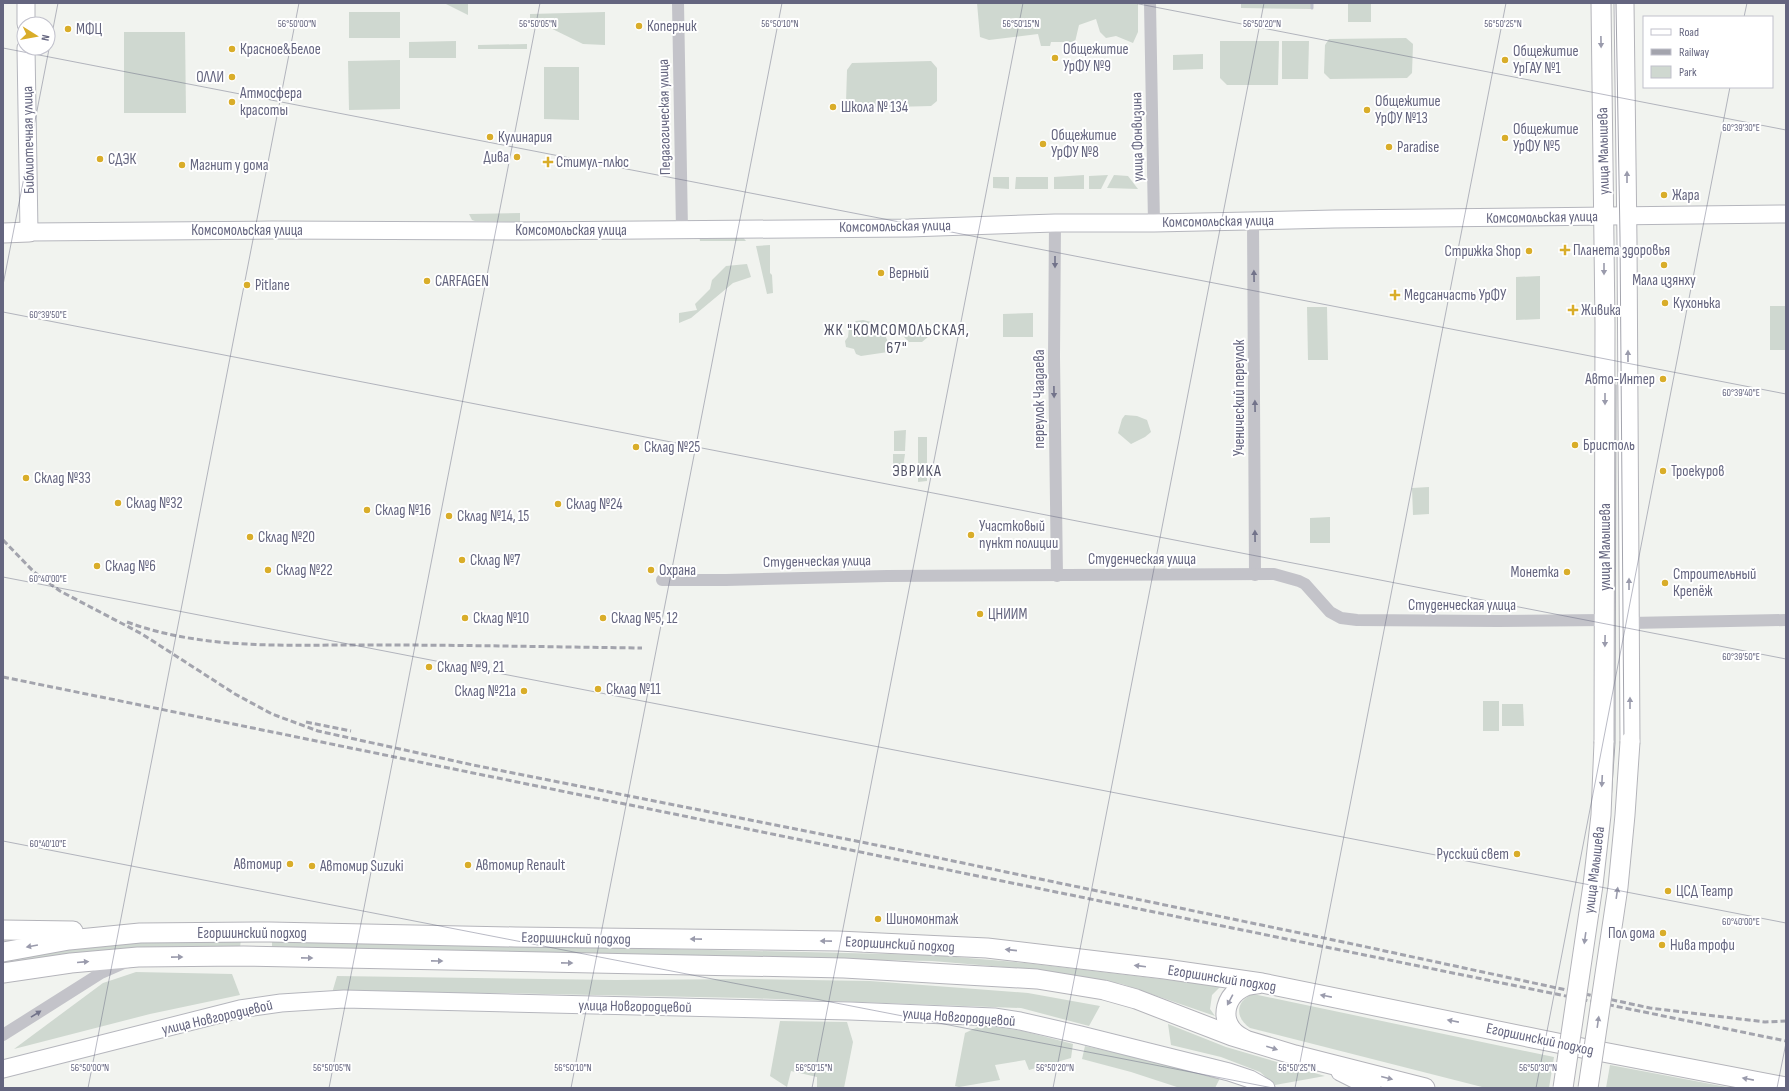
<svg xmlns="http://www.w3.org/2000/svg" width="1789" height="1091" font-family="'Sofia Sans Condensed',sans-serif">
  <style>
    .green { fill: #cfd8d0 }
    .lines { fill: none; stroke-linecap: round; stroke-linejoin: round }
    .stream { stroke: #c1c4ce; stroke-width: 3 }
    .secondary-casing { stroke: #b5b6bd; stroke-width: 19 }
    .primary-casing { stroke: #b4b4ba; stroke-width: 21 }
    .street { stroke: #c3c3c9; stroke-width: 12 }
    .secondary { stroke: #fff; stroke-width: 17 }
    .primary { stroke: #fff; stroke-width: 19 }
    .tram { stroke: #a3a4ad; stroke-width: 1 }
    .rail { stroke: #a3a4ad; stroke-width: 3; stroke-dasharray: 6 3; stroke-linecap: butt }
    .primary-bridge-casing { stroke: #b4b4ba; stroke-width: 21; stroke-linecap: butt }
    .primary-bridge { stroke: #fff; stroke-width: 19 }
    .oneway { fill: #9a9bac }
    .oneway2 { fill: #72738a }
    .ticks { fill: none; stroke: #64657f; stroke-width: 1; stroke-opacity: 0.45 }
    .poi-dot { fill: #d9ad29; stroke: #fff; stroke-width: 1.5 }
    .labels { text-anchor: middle; stroke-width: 4; stroke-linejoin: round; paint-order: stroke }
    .poi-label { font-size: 15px; fill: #64657f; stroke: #fff; text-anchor: start }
    .street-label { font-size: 15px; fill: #64657f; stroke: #fff }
    .neighbourhood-label { font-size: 16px; letter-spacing: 1px; fill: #515265; stroke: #fff }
    .ticks-label { font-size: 10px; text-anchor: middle; fill: #64657f; stroke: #fff; stroke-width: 4; stroke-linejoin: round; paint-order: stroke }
  </style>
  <rect width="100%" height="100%" fill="#f1f3ef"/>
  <!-- green -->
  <g class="green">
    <polygon points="444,3 468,3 468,15"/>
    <polygon points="977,3 1138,3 1138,32 1133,43 1116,36 1106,38 1100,32 1096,19 1079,25 1075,42 1051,42 1050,46 1041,46 1038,34 989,40 980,37"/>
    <polygon points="1241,3 1311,3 1311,9 1241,8"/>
    <rect x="1348" y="4" width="23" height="18"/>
    <rect x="349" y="12" width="51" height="26"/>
    <polygon points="605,12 605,45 583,44 530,18 530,14"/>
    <polygon points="124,32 185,32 186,113 124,113"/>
    <polygon points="1406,38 1413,44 1412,73 1407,78 1330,79 1324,73 1325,45 1329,39"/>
    <polygon points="456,41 456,58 409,58 409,42"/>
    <polygon points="1220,41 1279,41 1278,85 1227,85 1220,78"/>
    <polygon points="1282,41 1309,41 1308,79 1282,79"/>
    <polygon points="527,44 527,49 478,49 478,45"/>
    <polygon points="1203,54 1203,69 1173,70 1173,55"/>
    <polygon points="400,60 400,109 349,110 348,61"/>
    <polygon points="931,61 937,68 937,101 931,106 855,108 846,103 847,70 852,63"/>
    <polygon points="544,67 579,67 579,120 544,119"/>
    <polygon points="1084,175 1084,189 1054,189 1054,177"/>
    <polygon points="1108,175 1101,189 1089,189 1089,176"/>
    <polygon points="1114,175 1128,176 1138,189 1107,188"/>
    <polygon points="993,177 1009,177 1009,189 993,188"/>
    <polygon points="1016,177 1048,177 1048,189 1015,189"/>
    <polygon points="520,213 520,222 475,221 472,220 469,214"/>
    <polygon points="699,235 741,235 746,241 700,241"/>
    <polygon points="770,245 770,273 772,275 773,293 767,294 756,246"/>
    <polygon points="747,264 751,277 733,283 691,318 679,323 679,313 697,310 695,304 710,289 712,280 726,266"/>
    <polygon points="1540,276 1540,319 1516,320 1516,277"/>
    <rect x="1770" y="306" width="16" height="44"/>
    <polygon points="1307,307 1327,307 1328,360 1308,360"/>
    <polygon points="1033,313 1033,337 1003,337 1003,314"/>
    <polygon points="863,320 880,324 879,328 886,337 890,348 888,352 861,356 856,354 854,349 846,347 845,341 848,337 849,327 856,321"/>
    <polygon points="930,327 932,330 929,336 922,342 909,342 904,337 905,328"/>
    <polygon points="1125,415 1137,416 1147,420 1151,432 1145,437 1131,444 1118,433 1122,419"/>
    <polygon points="906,430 905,451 894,451 894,431"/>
    <polygon points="918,437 927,437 927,481 918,482"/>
    <polygon points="893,454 905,454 903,467 895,473 893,472"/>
    <polygon points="1429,487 1429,514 1413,515 1412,488"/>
    <polygon points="1330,517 1330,543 1310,543 1310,518"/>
    <rect x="1483" y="701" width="16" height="30"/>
    <polygon points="1502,704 1523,704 1524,726 1502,726"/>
    <polygon points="241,939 240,948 179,947 128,949 3,965 3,956 127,940"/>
    <polygon points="272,940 933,955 1026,963 1221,986 1212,995 1210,1009 1215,1016 1122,984 1028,969 932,961 272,949"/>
    <polygon points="136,972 232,974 240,995 150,1014 14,1049 103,983"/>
    <polygon points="337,976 615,980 754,979 870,981 1028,993 1100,1006 1089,1026 1021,1008 746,998 493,993 332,993"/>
    <path d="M1253 994 1554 1057 1549 1088H1486L1250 1028C1235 1018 1235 1001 1253 994Z"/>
    <polygon points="780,1021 847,1022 853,1042 844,1088 817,1088 817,1077 791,1071 787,1087 770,1076"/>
    <polygon points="1168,1024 1226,1047 1325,1076 1275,1085 1260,1072 1221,1057 1171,1045"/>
    <polygon points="982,1025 1023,1031 1073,1044 1071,1058 1029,1070 1025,1060 995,1065 1000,1080 959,1087 955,1086 965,1033"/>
    <polygon points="1085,1046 1221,1076 1215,1088 1180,1088 1131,1072 1082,1059"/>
    <polygon points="1610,1065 1732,1088 1606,1088"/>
  </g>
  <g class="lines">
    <!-- stream -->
    <polyline class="stream" points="1312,8 1312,3"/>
    <defs>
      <g id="secondary">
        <polyline points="26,3 26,24"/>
        <polyline points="26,48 29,232 272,230 522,231 909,228 1055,223 1154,223 1334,219 1786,214"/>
        <polyline points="3,1069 240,1009 281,1003 344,999 850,1011 994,1017 1020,1021 1081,1035 1229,1072 1250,1079 1266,1088"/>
        <polyline points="1340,1072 1372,1088"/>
      </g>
      <g id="primary">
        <polyline points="1601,3 1605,324 1604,742"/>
        <polyline points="1624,3 1627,242 1630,742"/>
        <polyline points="3,233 29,232"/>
        <polyline points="3,930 73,931"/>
        <polyline points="3,952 69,940 140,933 270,932 515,937 838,941 987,948 1165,969 1262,983 1582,1048 1786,1087"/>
        <polyline points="3,973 71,963 138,957 244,956 844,968 1037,979 1104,990 1136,999 1232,1036 1295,1055 1425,1088"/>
        <path d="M1244 1039C1213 1025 1225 985 1257 984"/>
      </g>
    </defs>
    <!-- secondary casing -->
    <use href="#secondary" class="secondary-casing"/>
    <!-- primary casing -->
    <use href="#primary" class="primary-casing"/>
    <!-- street -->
    <g class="street">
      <polyline points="678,3 682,230"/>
      <polyline points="1150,3 1154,223"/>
      <polyline points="1253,220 1255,575"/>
      <polyline points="1055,223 1054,357 1057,576"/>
      <polyline points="662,580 726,580 887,576 1274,574 1299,581 1305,584 1330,612 1341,618 1357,620 1498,621 1605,620"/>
      <polyline points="1630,623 1786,620"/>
      <polyline points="3,1035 101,973 126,962"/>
    </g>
    <!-- secondary -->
    <use href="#secondary" class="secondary"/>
    <!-- primary -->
    <use href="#primary" class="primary"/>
    <!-- tram -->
    <g class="tram">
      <polyline points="1572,1088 1602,886 1610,815 1615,743 1616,385"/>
      <polyline points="1580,1088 1611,887 1619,815 1624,743 1620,237 1616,3"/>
    </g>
    <!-- rail -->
    <g class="rail">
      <polyline points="3,540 34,572 60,591 142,634 235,694 272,714 318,731 473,765 881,846 1348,943 1650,1008 1765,1022 1786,1021"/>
      <path d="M127 622C209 652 296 644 381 645 468 645 555 647 642 648"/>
      <polyline points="3,677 1786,1041"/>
      <polyline points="306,722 351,731"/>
    </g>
    <defs>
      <g id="primary-bridge">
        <polyline points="1563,1088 1593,885 1601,815 1604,742"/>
        <polyline points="1588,1088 1618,887 1625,815 1630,742"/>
      </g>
    </defs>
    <!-- primary-bridge casing -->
    <use href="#primary-bridge" class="primary-bridge-casing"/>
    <!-- primary-bridge -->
    <use href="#primary-bridge" class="primary-bridge"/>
  </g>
  <!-- one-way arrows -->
  <defs><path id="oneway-solid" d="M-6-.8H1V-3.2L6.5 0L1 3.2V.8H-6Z"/></defs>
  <g class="oneway">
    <use href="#oneway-solid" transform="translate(1601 42) rotate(89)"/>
    <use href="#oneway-solid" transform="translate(1627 177) rotate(-90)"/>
    <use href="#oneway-solid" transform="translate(1604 269) rotate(90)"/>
    <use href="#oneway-solid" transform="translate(1628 356) rotate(-90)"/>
    <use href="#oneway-solid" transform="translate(1605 399) rotate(90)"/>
    <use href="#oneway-solid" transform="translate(1629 584) rotate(-90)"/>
    <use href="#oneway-solid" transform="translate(1605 641) rotate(91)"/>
    <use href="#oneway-solid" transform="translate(1630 703) rotate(-90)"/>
    <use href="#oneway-solid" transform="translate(1602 781) rotate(93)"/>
    <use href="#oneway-solid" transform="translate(1617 893) rotate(-82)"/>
    <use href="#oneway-solid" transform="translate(1585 938) rotate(98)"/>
    <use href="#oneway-solid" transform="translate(696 939) rotate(-179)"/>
    <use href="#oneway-solid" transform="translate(826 941) rotate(-179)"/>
    <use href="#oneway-solid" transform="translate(32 946) rotate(170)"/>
    <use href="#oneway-solid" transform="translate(1011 950) rotate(-174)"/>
    <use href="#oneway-solid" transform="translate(177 957) rotate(-1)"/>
    <use href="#oneway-solid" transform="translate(307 958) rotate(1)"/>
    <use href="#oneway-solid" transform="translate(437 961) rotate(1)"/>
    <use href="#oneway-solid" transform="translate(83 962) rotate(-5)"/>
    <use href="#oneway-solid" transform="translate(567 963) rotate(1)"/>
    <use href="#oneway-solid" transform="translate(1140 966) rotate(-173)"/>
    <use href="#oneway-solid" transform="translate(1326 996) rotate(-169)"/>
    <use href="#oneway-solid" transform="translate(1230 1000) rotate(118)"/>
    <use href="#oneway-solid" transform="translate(1453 1021) rotate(-169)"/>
    <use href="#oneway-solid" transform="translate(1598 1022) rotate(-82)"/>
    <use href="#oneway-solid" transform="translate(1272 1048) rotate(17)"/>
    <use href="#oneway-solid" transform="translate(1387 1078) rotate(14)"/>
    <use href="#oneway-solid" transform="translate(1748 1079) rotate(-169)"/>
  </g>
  <g class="oneway2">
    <use href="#oneway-solid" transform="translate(1055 262) rotate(90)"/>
    <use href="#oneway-solid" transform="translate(1254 276) rotate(-91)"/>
    <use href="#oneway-solid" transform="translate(1054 392) rotate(89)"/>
    <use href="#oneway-solid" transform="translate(1255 406) rotate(-91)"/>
    <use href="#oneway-solid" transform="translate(1255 536) rotate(-91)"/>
    <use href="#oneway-solid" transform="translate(36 1014) rotate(-32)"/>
  </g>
  <!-- ticks -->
  <path class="ticks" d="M1134 3 1786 130M1744 17 1747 3M3 48 1786 394M3 285 58 3M3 312 1786 659M3 577 1786 923M3 841 1273 1088M88 1088 299 3M329 1088 540 3M571 1088 782 3M812 1088 1023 3M1053 1088 1264 3M1295 1088 1506 3M1536 1088 1730 87M1777 1088 1786 1043"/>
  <!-- markers -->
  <g class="poi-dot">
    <circle cx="639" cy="26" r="4"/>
    <circle cx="68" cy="29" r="4"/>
    <circle cx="232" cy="49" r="4"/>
    <circle cx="1055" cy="58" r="4"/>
    <circle cx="1505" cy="60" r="4"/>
    <circle cx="232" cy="77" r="4"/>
    <circle cx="232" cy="102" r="4"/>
    <circle cx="833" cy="107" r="4"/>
    <circle cx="1367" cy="110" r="4"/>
    <circle cx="490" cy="137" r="4"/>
    <circle cx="1505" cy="138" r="4"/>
    <circle cx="1043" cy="144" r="4"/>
    <circle cx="1389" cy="147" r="4"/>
    <circle cx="517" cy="157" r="4"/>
    <circle cx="100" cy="159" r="4"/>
    <path d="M546 156h4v4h4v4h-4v4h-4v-4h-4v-4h4z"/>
    <circle cx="182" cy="165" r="4"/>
    <circle cx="1664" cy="195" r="4"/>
    <path d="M1563 244h4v4h4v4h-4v4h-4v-4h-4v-4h4z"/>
    <circle cx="1529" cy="251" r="4"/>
    <circle cx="1664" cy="265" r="4"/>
    <circle cx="881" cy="273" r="4"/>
    <circle cx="427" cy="281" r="4"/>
    <circle cx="247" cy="285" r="4"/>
    <path d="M1393 289h4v4h4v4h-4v4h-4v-4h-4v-4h4z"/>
    <circle cx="1665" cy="303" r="4"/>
    <path d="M1571 304h4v4h4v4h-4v4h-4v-4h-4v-4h4z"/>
    <circle cx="1663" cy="379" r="4"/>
    <circle cx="1575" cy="445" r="4"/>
    <circle cx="636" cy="447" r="4"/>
    <circle cx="1663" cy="471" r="4"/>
    <circle cx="26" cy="478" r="4"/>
    <circle cx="118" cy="503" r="4"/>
    <circle cx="558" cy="504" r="4"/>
    <circle cx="367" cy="510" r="4"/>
    <circle cx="449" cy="516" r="4"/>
    <circle cx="971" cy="535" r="4"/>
    <circle cx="250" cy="537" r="4"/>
    <circle cx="462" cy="560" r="4"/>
    <circle cx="97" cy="566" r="4"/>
    <circle cx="268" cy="570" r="4"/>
    <circle cx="651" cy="570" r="4"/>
    <circle cx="1567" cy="572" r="4"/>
    <circle cx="1665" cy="583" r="4"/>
    <circle cx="980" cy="614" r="4"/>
    <circle cx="465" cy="618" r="4"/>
    <circle cx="603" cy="618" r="4"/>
    <circle cx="429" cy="667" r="4"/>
    <circle cx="598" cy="689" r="4"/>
    <circle cx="524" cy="691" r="4"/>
    <circle cx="1517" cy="854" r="4"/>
    <circle cx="290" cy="864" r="4"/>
    <circle cx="468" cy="865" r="4"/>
    <circle cx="312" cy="866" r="4"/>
    <circle cx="1668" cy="891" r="4"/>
    <circle cx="878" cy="919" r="4"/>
    <circle cx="1663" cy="933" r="4"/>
    <circle cx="1662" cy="945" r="4"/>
  </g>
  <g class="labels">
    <!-- poi labels -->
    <g class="poi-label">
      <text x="647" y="31">Коперник</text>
      <text x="76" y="34">МФЦ</text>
      <text x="240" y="54">Красное&amp;Белое</text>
      <text x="1063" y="54">Общежитие<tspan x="1063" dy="17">УрФУ №9</tspan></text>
      <text x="1513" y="56">Общежитие<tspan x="1513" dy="17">УрГАУ №1</tspan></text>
      <text x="224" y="82" text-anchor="end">ОЛЛИ</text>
      <text x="240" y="98">Атмосфера<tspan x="240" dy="17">красоты</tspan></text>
      <text x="1375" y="106">Общежитие<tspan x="1375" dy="17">УрФУ №13</tspan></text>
      <text x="841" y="112">Школа № 134</text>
      <text x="1513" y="134">Общежитие<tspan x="1513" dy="17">УрФУ №5</tspan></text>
      <text x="1051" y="140">Общежитие<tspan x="1051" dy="17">УрФУ №8</tspan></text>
      <text x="498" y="142">Кулинария</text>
      <text x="1397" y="152">Paradise</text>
      <text x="509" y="162" text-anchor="end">Дива</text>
      <text x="108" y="164">СДЭК</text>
      <text x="556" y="167">Стимул-плюс</text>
      <text x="190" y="170">Магнит у дома</text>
      <text x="1672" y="200">Жара</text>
      <text x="1573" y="255">Планета здоровья</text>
      <text x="1521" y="256" text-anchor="end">Стрижка Shop</text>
      <text x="889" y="278">Верный</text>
      <text x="1664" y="285" text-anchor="middle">Мала цзянху</text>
      <text x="435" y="286">CARFAGEN</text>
      <text x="255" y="290">Pitlane</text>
      <text x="1404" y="300">Медсанчасть УрФУ</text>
      <text x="1673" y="308">Кухонька</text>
      <text x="1581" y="315">Живика</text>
      <text x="1655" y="384" text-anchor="end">Авто-Интер</text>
      <text x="1583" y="450">Бристоль</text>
      <text x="644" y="452">Склад №25</text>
      <text x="1671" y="476">Троекуров</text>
      <text x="34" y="483">Склад №33</text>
      <text x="126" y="508">Склад №32</text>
      <text x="566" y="509">Склад №24</text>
      <text x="375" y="515">Склад №16</text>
      <text x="457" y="521">Склад №14, 15</text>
      <text x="979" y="531">Участковый<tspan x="979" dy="17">пункт полиции</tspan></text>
      <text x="258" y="542">Склад №20</text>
      <text x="470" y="565">Склад №7</text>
      <text x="105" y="571">Склад №6</text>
      <text x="276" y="575">Склад №22</text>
      <text x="659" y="575">Охрана</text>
      <text x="1559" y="577" text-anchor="end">Монетка</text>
      <text x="1673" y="579">Строительный<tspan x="1673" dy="17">Крепёж</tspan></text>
      <text x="988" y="619">ЦНИИМ</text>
      <text x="473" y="623">Склад №10</text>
      <text x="611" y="623">Склад №5, 12</text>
      <text x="437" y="672">Склад №9, 21</text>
      <text x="606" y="694">Склад №11</text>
      <text x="516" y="696" text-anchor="end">Склад №21а</text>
      <text x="1509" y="859" text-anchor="end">Русский свет</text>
      <text x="282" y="869" text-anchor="end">Автомир</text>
      <text x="476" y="870">Автомир Renault</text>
      <text x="320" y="871">Автомир Suzuki</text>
      <text x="1676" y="896">ЦСД Театр</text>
      <text x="886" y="924">Шиномонтаж</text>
      <text x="1655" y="938" text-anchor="end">Пол дома</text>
      <text x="1670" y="950">Нива трофи</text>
    </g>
    <!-- street labels -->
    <g class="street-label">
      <text transform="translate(664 117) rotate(-91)" y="5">Педагогическая улица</text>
      <text transform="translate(1137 137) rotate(-91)" y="5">улица Фонвизина</text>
      <text transform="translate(28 140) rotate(-91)" y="5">Библиотечная улица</text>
      <text transform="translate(1603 151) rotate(-91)" y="5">улица Малышева</text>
      <text transform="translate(1542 217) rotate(-1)" y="5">Комсомольская улица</text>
      <text transform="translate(1218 221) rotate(-1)" y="5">Комсомольская улица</text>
      <text transform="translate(895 226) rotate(-1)" y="5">Комсомольская улица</text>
      <text x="247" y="235">Комсомольская улица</text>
      <text x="571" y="235">Комсомольская улица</text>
      <text transform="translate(1239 398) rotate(-90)" y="5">Ученический переулок</text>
      <text transform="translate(1039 399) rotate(-90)" y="5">переулок Чаадаева</text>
      <text transform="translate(1605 547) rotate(-90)" y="5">улица Малышева</text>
      <text x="1142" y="564">Студенческая улица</text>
      <text transform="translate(817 561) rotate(-1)" y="5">Студенческая улица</text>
      <text x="1462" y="610">Студенческая улица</text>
      <text transform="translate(1594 870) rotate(-83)" y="5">улица Малышева</text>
      <text x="252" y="938">Егоршинский подход</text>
      <text transform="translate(576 938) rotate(1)" y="5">Егоршинский подход</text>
      <text transform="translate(900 944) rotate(3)" y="5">Егоршинский подход</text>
      <text transform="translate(1222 978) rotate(9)" y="5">Егоршинский подход</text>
      <text transform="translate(635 1006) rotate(1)" y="5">улица Новгородцевой</text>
      <text transform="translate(217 1017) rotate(-13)" y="5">улица Новгородцевой</text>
      <text transform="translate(959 1017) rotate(4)" y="5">улица Новгородцевой</text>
      <text transform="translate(1540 1039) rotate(12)" y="5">Егоршинский подход</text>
    </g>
    <!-- neighbourhood labels -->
    <g class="neighbourhood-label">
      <text x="897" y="335">ЖК "КОМСОМОЛЬСКАЯ,<tspan x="897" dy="18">67"</tspan></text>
      <text x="917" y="476">ЭВРИКА</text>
    </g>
  </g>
  <g class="ticks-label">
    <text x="297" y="27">56°50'00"N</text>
    <text x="538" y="27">56°50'05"N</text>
    <text x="780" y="27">56°50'10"N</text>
    <text x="1021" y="27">56°50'15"N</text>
    <text x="1262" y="27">56°50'20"N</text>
    <text x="1503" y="27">56°50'25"N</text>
    <text x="1741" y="131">60°39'30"E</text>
    <text x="48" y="318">60°39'50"E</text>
    <text x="1741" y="396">60°39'40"E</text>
    <text x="48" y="582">60°40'00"E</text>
    <text x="1741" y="660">60°39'50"E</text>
    <text x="48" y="847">60°40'10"E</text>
    <text x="1741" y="925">60°40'00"E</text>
    <text x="90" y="1071">56°50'00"N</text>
    <text x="332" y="1071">56°50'05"N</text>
    <text x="573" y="1071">56°50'10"N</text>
    <text x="814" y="1071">56°50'15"N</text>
    <text x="1055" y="1071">56°50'20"N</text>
    <text x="1297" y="1071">56°50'25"N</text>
    <text x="1538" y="1071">56°50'30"N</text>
  </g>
  <!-- border -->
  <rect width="1789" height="1091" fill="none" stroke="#64657f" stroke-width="8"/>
  <!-- legend -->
  <rect x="1643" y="16" width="130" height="72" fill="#ffffff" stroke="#c1c1cc"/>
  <rect x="1651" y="29" width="20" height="6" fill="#ffffff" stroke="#c1c1cc"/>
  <text x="1679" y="36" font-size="12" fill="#64657f">Road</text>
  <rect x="1651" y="49" width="20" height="6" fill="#a3a4ad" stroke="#c1c1cc"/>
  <text x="1679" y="56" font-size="12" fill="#64657f">Railway</text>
  <rect x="1651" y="66" width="20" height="12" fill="#cfd8d0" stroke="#c1c1cc"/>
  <text x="1679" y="76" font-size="12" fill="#64657f">Park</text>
  <!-- north arrow -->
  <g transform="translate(36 36) rotate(101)"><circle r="19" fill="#ffffff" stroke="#c1c1cc"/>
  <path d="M0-3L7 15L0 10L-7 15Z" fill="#d9ad29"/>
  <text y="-6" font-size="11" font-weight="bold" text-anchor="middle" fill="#64657f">N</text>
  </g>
</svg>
